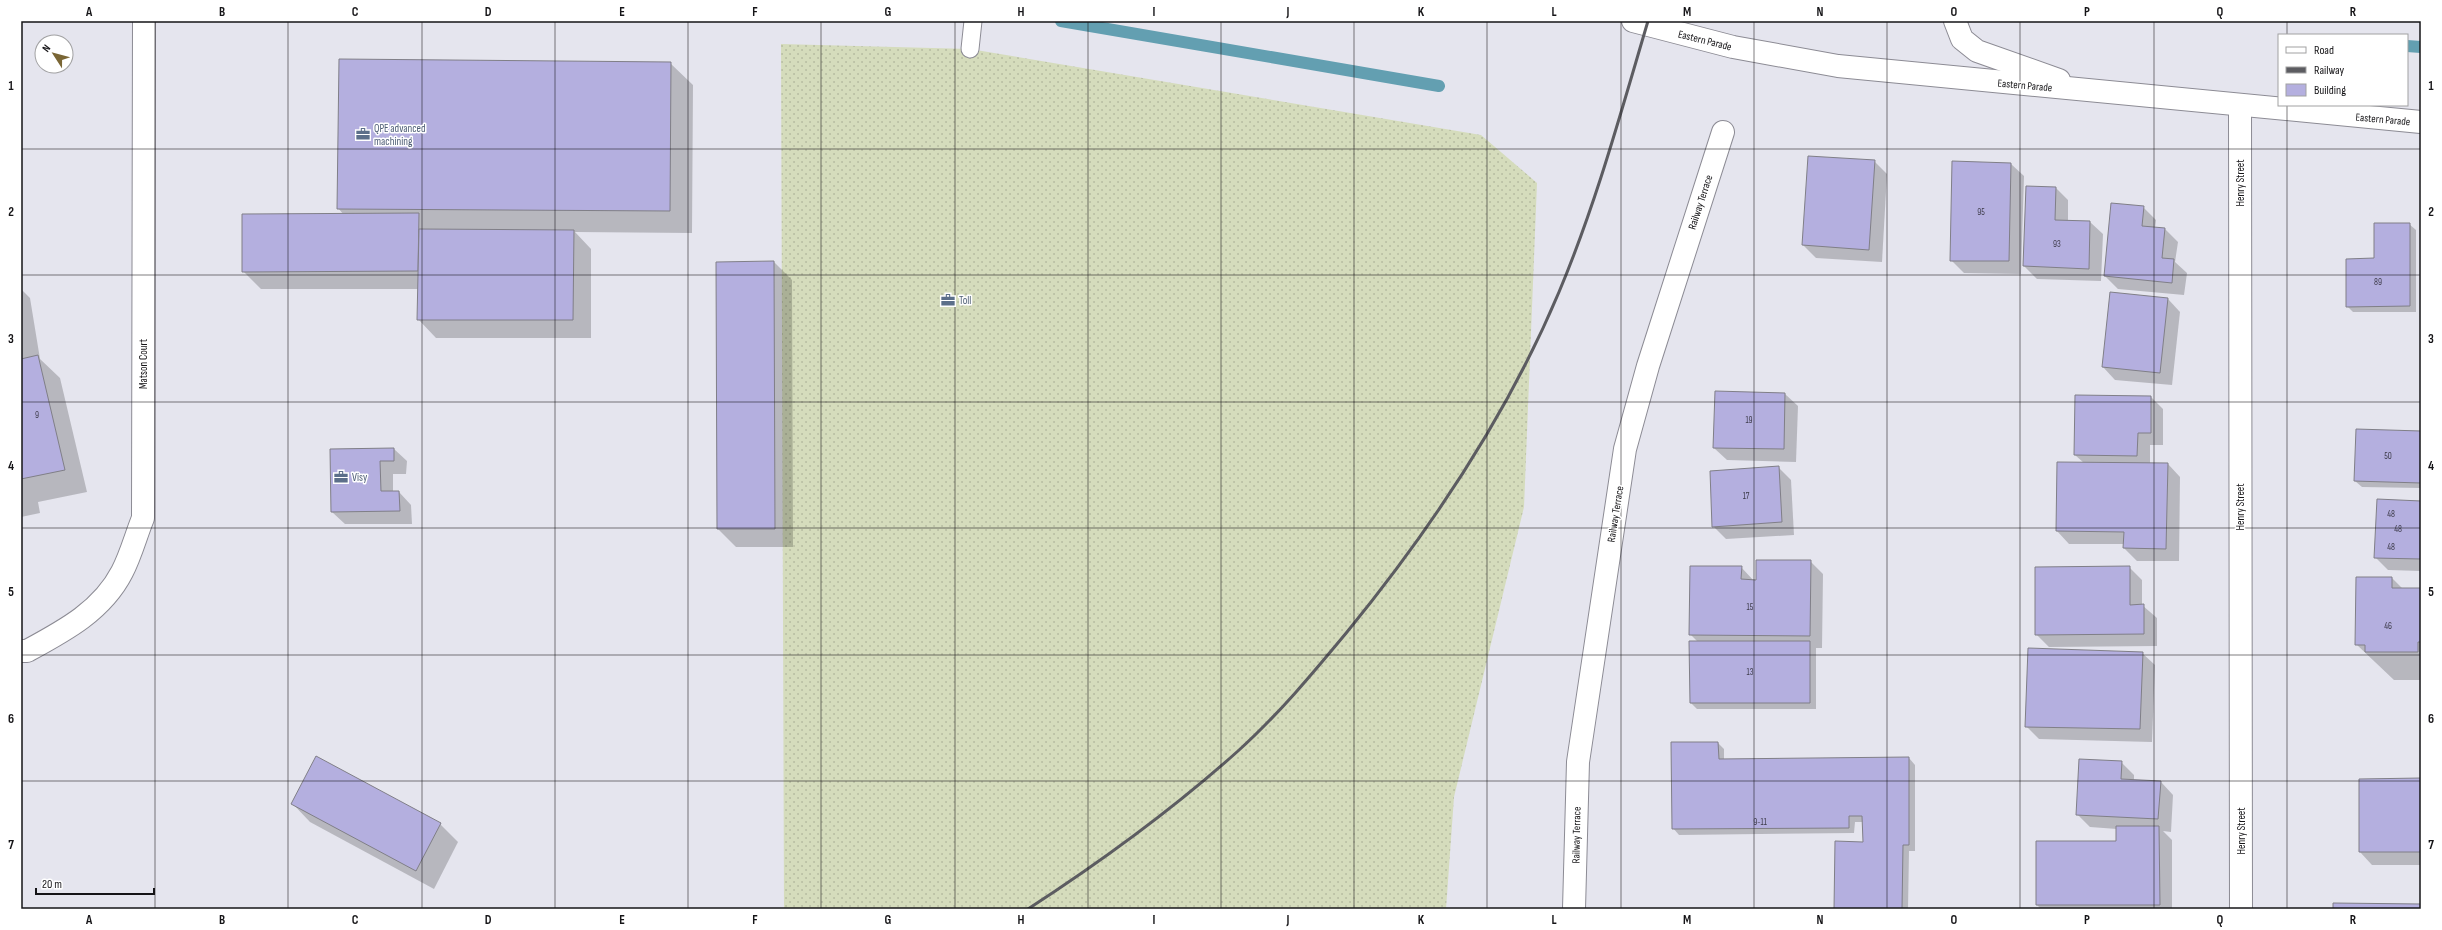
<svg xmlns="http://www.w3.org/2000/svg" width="2442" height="930" font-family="'Sofia Sans Condensed',sans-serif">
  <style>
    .grass { fill: url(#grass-dots) }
    .shadow { fill: #0003 }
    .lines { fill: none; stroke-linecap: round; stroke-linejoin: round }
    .stream { stroke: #639fb1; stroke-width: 12 }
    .building { fill: #b4afdf; stroke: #807f87 }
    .service-casing { stroke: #8c8b94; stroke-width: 19 }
    .minor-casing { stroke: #8c8b94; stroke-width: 24 }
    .secondary-casing { stroke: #8c8b94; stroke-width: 24 }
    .service { stroke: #fff; stroke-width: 17 }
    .minor { stroke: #fff; stroke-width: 22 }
    .secondary { stroke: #fff; stroke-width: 22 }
    .rail { stroke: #5c5c61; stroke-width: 3 }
    .grid { fill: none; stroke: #151417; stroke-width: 1; stroke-opacity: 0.55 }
    .labels { text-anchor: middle; stroke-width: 3; stroke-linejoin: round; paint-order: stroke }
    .number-label { font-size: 9px; fill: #3d3b49 }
    .street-label { font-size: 11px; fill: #151417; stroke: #fff }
    .service-label { font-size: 11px; fill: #4e5e75; stroke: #fff; text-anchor: start }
    .neatline { fill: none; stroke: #151417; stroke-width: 1.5 }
    .grid-label { font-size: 13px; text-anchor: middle; font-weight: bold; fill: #151417 }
  </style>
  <defs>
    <pattern id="grass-dots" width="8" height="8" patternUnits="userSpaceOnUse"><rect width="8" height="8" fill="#d5dcbc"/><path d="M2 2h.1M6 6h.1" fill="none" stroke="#b6bca1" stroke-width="1.8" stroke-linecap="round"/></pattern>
  </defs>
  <rect width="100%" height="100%" fill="#e5e5ee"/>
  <!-- grass -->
  <polygon class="grass" points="781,44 970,49 1481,135 1537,183 1524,507 1454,797 1446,909 784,909"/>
  <!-- shadow -->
  <g class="shadow">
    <polygon points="670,63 693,85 692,233 575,232 591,249 591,338 436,338 418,319 418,289 261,289 243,271 344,215 338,208"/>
    <polygon points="1874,161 1887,174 1882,262 1816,258 1803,245"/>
    <polygon points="1953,162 2011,164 2024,176 2021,274 1964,273 1951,260"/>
    <polygon points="2056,188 2068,200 2068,221 2090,222 2103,234 2101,281 2037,279 2024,266"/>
    <polygon points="2112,204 2143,207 2156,220 2155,228 2165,229 2178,242 2175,262 2187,273 2184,295 2118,289 2105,276"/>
    <polygon points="2409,224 2416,230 2416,312 2353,312 2347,306 2375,259"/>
    <polygon points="774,262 792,280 793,547 736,547 718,529"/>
    <polygon points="21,289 30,298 40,359 60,378 87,492 38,502 40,513 21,517"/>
    <polygon points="2168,299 2180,312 2172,385 2115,380 2103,367"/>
    <polygon points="1716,392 1785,394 1798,406 1796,462 1727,460 1714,448"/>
    <polygon points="2151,397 2163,409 2163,445 2150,445 2150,464 2168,464 2180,477 2179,561 2137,561 2124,548 2124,544 2069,544 2057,531 2084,463 2075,455"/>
    <polygon points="2421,432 2421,488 2362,487 2355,481"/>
    <polygon points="394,449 407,461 406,474 393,474 393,492 399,492 411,505 412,524 345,524 332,512 331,450"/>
    <polygon points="1778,467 1791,480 1794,535 1726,539 1713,526"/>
    <polygon points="2421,502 2421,571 2388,570 2375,557"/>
    <polygon points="1810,561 1823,574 1822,648 1816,648 1816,709 1697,709 1691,703 1698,642 1690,634 1741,567 1754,581"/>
    <polygon points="2129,567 2142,580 2142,605 2157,618 2157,646 2049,647 2036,634"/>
    <polygon points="2357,578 2392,578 2403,589 2421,589 2421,680 2394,680 2356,644"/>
    <polygon points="2142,653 2155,665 2152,742 2039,739 2026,726"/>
    <polygon points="1718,743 1724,749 1724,760 1909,758 1915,765 1915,851 1909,851 1908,909 1835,909 1864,843 1863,822 1855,822 1854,833 1679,835 1673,828"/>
    <polygon points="2121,762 2134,775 2134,781 2161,782 2173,795 2171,832 2163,831 2172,840 2172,909 2041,909 2037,905 2117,842 2117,829 2090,827 2077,814"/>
    <polygon points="2421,779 2421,865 2372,865 2360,852 2360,780"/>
    <polygon points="292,803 440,824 458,842 434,889 310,822"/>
  </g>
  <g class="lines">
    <!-- stream -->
    <g class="stream">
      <polyline points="1061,21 1439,86"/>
      <polyline points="2407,46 2421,47"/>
    </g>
  </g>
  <!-- building -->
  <g class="building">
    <polygon points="339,59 671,62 670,211 337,209"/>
    <polygon points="1808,156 1875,160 1869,250 1802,245"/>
    <polygon points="1952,161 2011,163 2009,261 1950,261"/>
    <polygon points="2026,186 2056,187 2055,220 2090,221 2089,269 2023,266"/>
    <polygon points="2111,203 2144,206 2142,226 2165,228 2162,258 2174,259 2172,283 2104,276"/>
    <polygon points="419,213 418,271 242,272 242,214"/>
    <polygon points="2374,223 2410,223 2410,306 2346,307 2346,259 2374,258"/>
    <polygon points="419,229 574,230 573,320 417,320"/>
    <polygon points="774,261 775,529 717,529 716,262"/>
    <polygon points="2110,292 2168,298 2160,373 2102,367"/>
    <polygon points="38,355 65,470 21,479 21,359"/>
    <polygon points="1715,391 1785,393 1784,449 1713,448"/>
    <polygon points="2075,395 2151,396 2151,433 2138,433 2137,456 2074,455"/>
    <polygon points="2356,429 2421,431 2421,483 2354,481"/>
    <polygon points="394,448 394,461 380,461 381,491 399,491 400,511 331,512 330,449"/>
    <polygon points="2057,462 2168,463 2166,549 2123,548 2124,532 2056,531"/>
    <polygon points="1779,466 1782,522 1712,527 1710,471"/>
    <polygon points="2377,499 2421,501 2421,559 2374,558"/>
    <polygon points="1756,560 1811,560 1810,636 1689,635 1690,566 1742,566 1741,579 1756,580"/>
    <polygon points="2130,566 2130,605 2144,604 2144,634 2035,635 2035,567"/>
    <polygon points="2356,577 2392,577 2392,588 2421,588 2421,642 2418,642 2418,652 2365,652 2365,645 2355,645"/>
    <polygon points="1689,641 1810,641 1810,703 1690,703"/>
    <polygon points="2028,648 2143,652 2140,729 2025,727"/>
    <polygon points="1671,742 1718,742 1719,759 1909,757 1909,845 1903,845 1902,909 1834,909 1835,841 1863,842 1862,816 1849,816 1849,828 1672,829"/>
    <polygon points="316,756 441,823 416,871 291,804"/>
    <polygon points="2079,759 2122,761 2121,779 2161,781 2158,819 2076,815"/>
    <polygon points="2421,778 2421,852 2359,852 2359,779"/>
    <polygon points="2116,826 2159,826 2160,905 2036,905 2036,841 2116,841"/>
    <polygon points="2333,903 2421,904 2421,909 2333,909"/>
  </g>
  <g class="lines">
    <defs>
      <polyline id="service" points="970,49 973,21"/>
      <g id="minor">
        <polyline points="2240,106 2241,909"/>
        <path d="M21 651H27C64 631 102 611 122 572 131 555 136 535 143 518L144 21"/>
        <polyline points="1574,909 1578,762 1625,449 1648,366 1723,132"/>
      </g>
      <g id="secondary">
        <polyline points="1633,21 1733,47 1838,66 2421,122"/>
        <polyline points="1955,21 1962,39 1977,51 2059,80"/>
      </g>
    </defs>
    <!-- service casing -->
    <use href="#service" class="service-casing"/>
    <!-- minor casing -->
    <use href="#minor" class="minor-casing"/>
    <!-- secondary casing -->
    <use href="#secondary" class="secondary-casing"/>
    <!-- service -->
    <use href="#service" class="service"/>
    <!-- minor -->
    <use href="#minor" class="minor"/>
    <!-- secondary -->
    <use href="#secondary" class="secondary"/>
    <!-- rail -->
    <path class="rail" d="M1028 909C1102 861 1172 810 1238 751 1278 715 1313 673 1347 632 1432 528 1507 416 1559 292 1596 204 1621 112 1648 21"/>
  </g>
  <!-- grid -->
  <path class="grid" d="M155 21V909M288 21V909M422 21V909M555 21V909M688 21V909M821 21V909M955 21V909M1088 21V909M1221 21V909M1354 21V909M1487 21V909M1621 21V909M1754 21V909M1887 21V909M2020 21V909M2154 21V909M2287 21V35M2287 105V909M21 149H2421M21 275H2421M21 402H2421M21 528H2421M21 655H2421M21 781H2421"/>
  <!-- icons -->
  <defs>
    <symbol id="office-bare" viewBox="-9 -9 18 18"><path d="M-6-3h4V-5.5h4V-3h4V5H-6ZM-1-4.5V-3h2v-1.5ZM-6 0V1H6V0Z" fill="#5c6f8a" stroke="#fff" stroke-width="2.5" paint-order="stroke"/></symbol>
  </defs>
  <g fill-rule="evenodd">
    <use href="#office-bare" x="353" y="124" width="20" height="20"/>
    <use href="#office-bare" x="938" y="290" width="20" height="20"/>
    <use href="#office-bare" x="331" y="467" width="20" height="20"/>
  </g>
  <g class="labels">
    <!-- number labels -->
    <g class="number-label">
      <text x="1981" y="215">95</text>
      <text x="2057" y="247">93</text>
      <text x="2378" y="285">89</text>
      <text x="37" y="418">9</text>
      <text x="1749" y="423">19</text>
      <text x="2388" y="459">50</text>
      <text x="1746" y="499">17</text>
      <text x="2391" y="517">48</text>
      <text x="2398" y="532">48</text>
      <text x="2391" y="550">48</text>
      <text x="1750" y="610">15</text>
      <text x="2388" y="629">46</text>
      <text x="1750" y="675">13</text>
      <text x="1760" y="825">9-11</text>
    </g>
    <!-- street labels -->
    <g class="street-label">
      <text transform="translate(1705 40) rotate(14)" y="4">Eastern Parade</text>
      <text transform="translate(2025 85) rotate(5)" y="4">Eastern Parade</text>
      <text transform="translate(2383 119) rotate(5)" y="4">Eastern Parade</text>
      <text transform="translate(2240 183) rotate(-90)" y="4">Henry Street</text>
      <text transform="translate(1700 202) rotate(-72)" y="4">Railway Terrace</text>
      <text transform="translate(143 364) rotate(-90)" y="4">Matson Court</text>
      <text transform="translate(2240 507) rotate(-90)" y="4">Henry Street</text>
      <text transform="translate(1615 514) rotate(-81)" y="4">Railway Terrace</text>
      <text transform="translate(2241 831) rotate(-90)" y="4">Henry Street</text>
      <text transform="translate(1576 835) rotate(-89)" y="4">Railway Terrace</text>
    </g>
    <!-- service labels -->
    <g class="service-label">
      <text x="374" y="132">QPE advanced<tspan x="374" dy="13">machining</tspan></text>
      <text x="959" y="304">Toll</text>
      <text x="352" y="481">Visy</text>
    </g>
  </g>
  <!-- border -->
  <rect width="2442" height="930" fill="none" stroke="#ffffff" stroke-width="44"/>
  <!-- legend -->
  <rect x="2278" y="34" width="130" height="72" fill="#ffffff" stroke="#a1a1a2"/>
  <rect x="2286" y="47" width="20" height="6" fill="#ffffff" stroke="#a1a1a2"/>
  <text x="2314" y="54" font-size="12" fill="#151417">Road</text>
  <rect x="2286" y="67" width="20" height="6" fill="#5c5c61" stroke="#a1a1a2"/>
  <text x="2314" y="74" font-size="12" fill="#151417">Railway</text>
  <rect x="2286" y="84" width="20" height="12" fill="#b4afdf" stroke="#a1a1a2"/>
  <text x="2314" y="94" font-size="12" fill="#151417">Building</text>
  <!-- north arrow -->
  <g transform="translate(54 54) rotate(306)"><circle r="19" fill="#ffffff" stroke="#a1a1a2"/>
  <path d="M0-3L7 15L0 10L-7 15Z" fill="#7a6635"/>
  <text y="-6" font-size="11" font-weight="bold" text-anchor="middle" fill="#151417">N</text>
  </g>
  <!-- scale -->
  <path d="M36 888v6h118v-6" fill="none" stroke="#151417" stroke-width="2"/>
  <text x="42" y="888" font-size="12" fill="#151417" stroke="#ffffff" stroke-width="3" paint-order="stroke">20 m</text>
  <rect x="22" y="22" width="2398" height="886" class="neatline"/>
  <g class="grid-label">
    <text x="89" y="16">A</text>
    <text x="222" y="16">B</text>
    <text x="355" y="16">C</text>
    <text x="488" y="16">D</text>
    <text x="622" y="16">E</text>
    <text x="755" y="16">F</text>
    <text x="888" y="16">G</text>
    <text x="1021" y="16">H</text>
    <text x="1154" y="16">I</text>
    <text x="1288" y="16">J</text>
    <text x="1421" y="16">K</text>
    <text x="1554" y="16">L</text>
    <text x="1687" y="16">M</text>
    <text x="1820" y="16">N</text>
    <text x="1954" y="16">O</text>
    <text x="2087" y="16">P</text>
    <text x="2220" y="16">Q</text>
    <text x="2353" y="16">R</text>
    <text x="11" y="90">1</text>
    <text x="2431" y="90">1</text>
    <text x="11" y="216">2</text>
    <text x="2431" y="216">2</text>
    <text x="11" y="343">3</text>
    <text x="2431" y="343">3</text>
    <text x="11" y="470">4</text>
    <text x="2431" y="470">4</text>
    <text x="11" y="596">5</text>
    <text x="2431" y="596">5</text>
    <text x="11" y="723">6</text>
    <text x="2431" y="723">6</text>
    <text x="11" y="849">7</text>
    <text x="2431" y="849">7</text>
    <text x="89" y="924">A</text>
    <text x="222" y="924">B</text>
    <text x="355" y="924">C</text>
    <text x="488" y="924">D</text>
    <text x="622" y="924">E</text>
    <text x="755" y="924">F</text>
    <text x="888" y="924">G</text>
    <text x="1021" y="924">H</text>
    <text x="1154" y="924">I</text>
    <text x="1288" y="924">J</text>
    <text x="1421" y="924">K</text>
    <text x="1554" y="924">L</text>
    <text x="1687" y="924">M</text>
    <text x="1820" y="924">N</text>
    <text x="1954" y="924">O</text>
    <text x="2087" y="924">P</text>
    <text x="2220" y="924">Q</text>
    <text x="2353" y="924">R</text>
  </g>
</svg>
